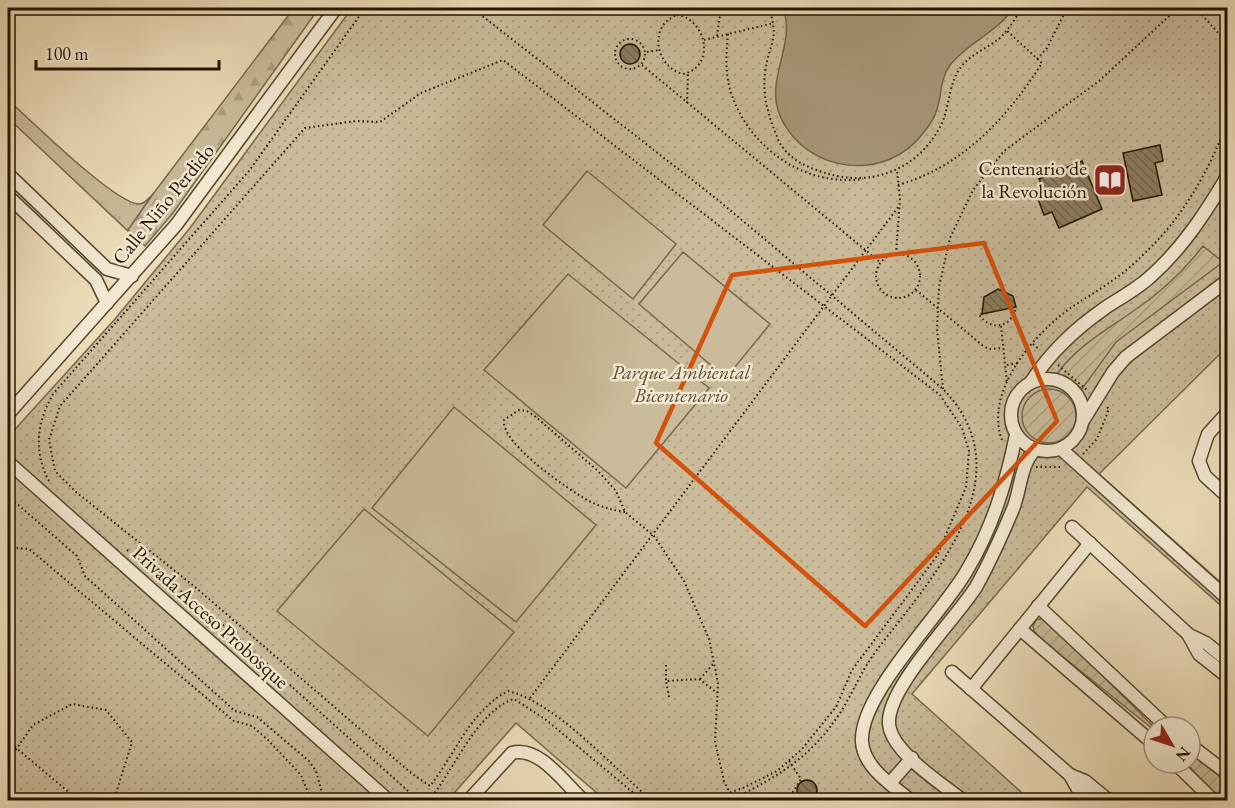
<svg xmlns="http://www.w3.org/2000/svg" width="1235" height="808" font-family="'EB Garamond',serif">
  <style>
    .grass { fill: url(#grass-tufts); stroke: #76674d; stroke-width: 1.5 }
    .forest { fill: url(#forest-firs); stroke: #76674d; stroke-width: 1.5 }
    .park { fill: url(#park-dots); stroke: #76674d; stroke-width: 1.5 }
    .garden { fill: url(#garden-furrows); stroke: #76674d; stroke-width: 1.5 }
    .pitch { fill: #cabb9a; stroke: #76674d; stroke-width: 1.5 }
    .water { fill: #a8987a; stroke: #726349; stroke-width: 1.5 }
    .building { fill: url(#building-back-hatch); stroke: #221300; stroke-width: 1.5 }
    .lines { fill: none; stroke-linecap: round; stroke-linejoin: round }
    .minor-casing { stroke: #55462e; stroke-width: 15 }
    .path { stroke: #221300; stroke-width: 2; stroke-dasharray: 1.5 3; stroke-linecap: butt }
    .minor { stroke: #f3e9d2; stroke-width: 12 }
    .marked { fill: none; stroke: #d4520b; stroke-width: 4.5; stroke-linejoin: round }
    .labels { text-anchor: middle; stroke-width: 5; stroke-linejoin: round; paint-order: stroke }
    .poi-label { font-size: 20px; fill: #221300; stroke: #f3e9d2; text-anchor: end }
    .street-label { font-size: 20px; fill: #221300; stroke: #f3e9d2 }
    .park-label { font-size: 20px; font-style: italic; fill: #5d4e36; stroke: #f3e9d2 }
  </style>
  <defs>
    <pattern id="grass-tufts" width="24" height="20" patternUnits="userSpaceOnUse" patternTransform="scale(1.5)"><rect width="24" height="20" fill="#cabb9a"/><path d="M3 7l-1-3M5 7V3M7 7l1-3M15 17l-1-3M17 17v-4M19 17l1-3" fill="none" stroke="#ada083"/></pattern>
    <pattern id="forest-firs" width="22" height="20" patternUnits="userSpaceOnUse" patternTransform="scale(1.5)"><rect width="22" height="20" fill="#cabb9a"/><path d="M5 1l3.5 6h-7zM16 11l3.5 6h-7z" fill="#ada083"/></pattern>
    <pattern id="park-dots" width="8" height="8" patternUnits="userSpaceOnUse" patternTransform="scale(1.5)"><rect width="8" height="8" fill="#cabb9a"/><path d="M2 2h.1M6 6h.1" fill="none" stroke="#ada083" stroke-width="1.8" stroke-linecap="round"/></pattern>
    <pattern id="garden-furrows" width="10" height="10" patternUnits="userSpaceOnUse" patternTransform="scale(1.5)"><rect width="10" height="10" fill="#cabb9a"/><path d="M-1 1l2-2M0 10L10 0M9 11l2-2" fill="none" stroke="#ada083"/></pattern>
    <pattern id="building-back-hatch" width="6" height="6" patternUnits="userSpaceOnUse" patternTransform="scale(1.5)"><rect width="6" height="6" fill="#8c7c60"/><path d="M-1 5l2 2M0 0l6 6M5-1l2 2" fill="none" stroke="#72644d"/></pattern>
  </defs>
  <rect width="100%" height="100%" fill="#edddb9"/>
  <filter id="stains"><feTurbulence type="fractalNoise" baseFrequency=".00333" numOctaves="4"/><feColorMatrix values="0 0 0 0 .2 0 0 0 0 .09 0 0 0 0 .02 0 0 0 .5 -.17"/></filter>
  <radialGradient id="worn" r=".72"><stop offset=".6" stop-color="#630" stop-opacity="0"/><stop offset="1" stop-color="#630" stop-opacity=".3"/></radialGradient>
  <!-- grass -->
  <path class="grass" d="M8 100C31 120 112 201 138 204 144 205 149 198 153 194L128 231 8 118Z"/>
  <!-- forest -->
  <polygon class="forest" points="294,8 319,8 173,213 145,246 128,230 153,194"/>
  <!-- park -->
  <polygon class="park" points="352,8 1227,8 1227,347 1099,474 1227,588 1227,611 1087,487 912,694 1030,800 605,800 516,723 448,800 8,800 8,437 115,319 190,228"/>
  <!-- garden -->
  <g class="garden">
    <path d="M1203 246 1223 262 1116 342 1082 389 1068 378 1057 374C1076 347 1105 331 1132 312 1159 294 1183 272 1203 246Z"/>
    <circle cx="1049" cy="416" r="27"/>
    <polygon points="1045,618 1154,727 1154,730 1042,640 1034,631 1033,626 1036,620"/>
    <polygon points="1190,754 1227,781 1227,800 1222,800 1204,785 1187,763 1190,763"/>
  </g>
  <!-- pitch -->
  <g class="pitch">
    <polygon points="587,171 676,244 633,299 543,225"/>
    <polygon points="683,252 770,324 726,378 639,304"/>
    <polygon points="568,274 709,388 626,488 484,370"/>
    <polygon points="454,407 596,525 516,622 372,508"/>
    <polygon points="364,509 514,632 428,736 277,611"/>
  </g>
  <!-- water -->
  <path class="water" d="M783 8H1013C997 33 968 42 950 65 940 79 942 94 937 109 935 117 929 126 924 132 887 183 807 174 781 118 763 80 797 45 783 8Z"/>
  <!-- building -->
  <g class="building">
    <circle cx="630" cy="54" r="10"/>
    <polygon points="1160,145 1163,161 1155,163 1162,195 1133,201 1123,153"/>
    <polygon points="1082,161 1102,209 1059,228 1052,212 1044,215 1038,199 1046,195 1039,179"/>
    <polygon points="998,289 1013,296 1016,307 982,314 984,297"/>
    <circle cx="807" cy="790" r="10"/>
  </g>
  <g class="lines">
    <defs>
      <g id="minor">
        <polyline points="8,174 107,269 132,276"/>
        <polyline points="8,196 96,280 107,303"/>
        <circle cx="1047" cy="415" r="36"/>
        <path d="M1031 382C1051 351 1075 329 1105 308 1120 298 1137 289 1150 277 1183 248 1206 212 1228 175"/>
        <polyline points="1228,412 1208,434 1199,461 1205,476 1228,497"/>
        <polyline points="8,414 176,225 336,8"/>
        <polyline points="1084,419 1113,372 1126,357 1228,280"/>
        <polyline points="1061,449 1228,599"/>
        <polyline points="8,462 388,800"/>
        <polyline points="1072,527 1188,634 1199,654 1228,677"/>
        <polyline points="1038,606 1167,727"/>
        <polyline points="1020,629 1154,744"/>
        <polyline points="1189,635 1206,643 1228,661"/>
        <polyline points="952,672 1070,775 1079,791 1089,800"/>
        <polyline points="971,689 1090,543"/>
        <polyline points="1190,745 1228,774"/>
        <polyline points="1175,763 1213,800"/>
        <polyline points="1070,775 1085,781 1108,800"/>
        <polyline points="890,783 912,758"/>
        <path d="M469 800 512 753C539 745 565 784 583 800"/>
        <path d="M910 800C892 785 864 768 862 742 859 695 941 615 966 572 992 529 1006 484 1016 435"/>
        <path d="M962 800C941 783 890 751 889 723 887 688 955 620 976 587 990 562 1002 535 1013 509 1021 489 1020 465 1035 450"/>
      </g>
    </defs>
    <!-- minor casing -->
    <use href="#minor" class="minor-casing"/>
    <!-- path -->
    <g class="path">
      <path d="M472 8 718 200 943 389C1028 476 931 579 876 651 862 670 854 690 842 710 812 757 779 776 731 800"/>
      <path d="M769 8C780 42 769 41 765 73 762 96 769 118 778 139 786 159 810 169 829 174 874 187 918 168 940 127 950 109 948 83 961 67 971 54 988 48 1001 37 1009 29 1016 17 1022 8"/>
      <polyline points="1196,8 1228,44"/>
      <path d="M677 15C707 19 716 67 683 74 655 67 648 25 677 15Z"/>
      <path d="M728 34C726 54 725 74 731 93 750 149 805 187 863 179"/>
      <polyline points="717,36 721,8"/>
      <circle cx="630" cy="54" r="15"/>
      <polyline points="704,40 774,23"/>
      <polyline points="647,52 659,50"/>
      <polyline points="1037,59 1047,48 1067,8"/>
      <polyline points="642,65 881,263"/>
      <polyline points="687,103 688,73"/>
      <path d="M898 185C962 167 1008 117 1042 63L1006 30"/>
      <polyline points="896,254 900,199 897,170"/>
      <circle cx="898" cy="276" r="22"/>
      <polyline points="916,290 982,345 989,349 1003,348"/>
      <path d="M982 314H979C990 332 1012 328 1016 307"/>
      <polyline points="1001,326 1007,383"/>
      <polyline points="1033,344 1040,350"/>
      <polyline points="1007,365 1019,363"/>
      <polyline points="1058,365 1088,391"/>
      <polyline points="943,389 937,329 939,287 950,238 973,190 1004,151 1099,81 1178,8"/>
      <path d="M1002 440C985 394 1028 341 1064 313 1079 301 1097 292 1113 280 1128 270 1141 257 1154 244 1187 210 1213 163 1228 119"/>
      <polyline points="1083,454 1097,439 1109,409 1106,406"/>
      <polyline points="1036,467 1063,467"/>
      <path d="M49 481C33 451 37 422 53 394L249 171 365 8"/>
      <polyline points="8,496 77,556 85,576 235,711 257,717 309,761 316,771 324,800"/>
      <path d="M625 512C612 510 601 507 589 501 569 490 501 444 504 420L519 410 527 411 536 417 598 471 616 491 625 512 654 536 684 581 709 639 718 683 715 742 724 781 733 800"/>
      <polyline points="127,550 212,615 418,800"/>
      <polyline points="8,551 18,548 29,549 234,721 252,726 268,740 301,775 311,800"/>
      <polyline points="666,665 666,681"/>
      <polyline points="700,679 714,663"/>
      <polyline points="669,697 666,681 699,679 717,693"/>
      <polyline points="530,698 899,206"/>
      <polyline points="8,741 78,800"/>
      <polyline points="8,761 33,725 72,704 106,710 132,742 114,800"/>
      <polyline points="789,761 801,779 793,792 799,800"/>
      <path d="M420 800 430 799C454 770 477 711 514 699L545 719 642 800"/>
      <path d="M651 800C614 768 555 702 508 691 470 711 456 753 430 786L411 773 195 587 76 492 55 471 49 440 60 406 305 128 356 121 380 122 421 93 503 60 940 395 962 428 969 451 966 487 937 556 852 670 836 707 802 749 777 771 743 788 709 800"/>
      <polyline points="814,800 819,800"/>
      <polyline points="827,800 836,796 854,800"/>
    </g>
    <!-- minor -->
    <use href="#minor" class="minor"/>
  </g>
  <!-- marked area -->
  <path class="marked" d="M984 243 1057 421 865 626 656 443 732 275Z"/>
  <!-- icons -->
  <defs>
    <symbol id="library-square" viewBox="-11 -11 22 22"><rect x="-9" y="-9" width="18" height="18" rx="4" fill="#8f2418" stroke="#f3e9d2"/><path d="M-6-4Q-3-5.5-.7-3.5V5Q-3 3-6 4ZM6-4Q3-5.5 .7-3.5V5Q3 3 6 4Z" fill="#fff"/></symbol>
  </defs>
  <g fill-rule="evenodd">
    <use href="#library-square" x="1091" y="161" width="38" height="38"/>
  </g>
  <g class="labels">
    <!-- poi labels -->
    <g class="poi-label">
      <text x="1087" y="175">Centenario de<tspan x="1087" dy="23">la Revolución</tspan></text>
    </g>
    <!-- street labels -->
    <g class="street-label">
      <text transform="translate(163 204) rotate(-51)" y="7">Calle Niño Perdido</text>
      <text transform="translate(211 617) rotate(42)" y="7">Privada Acceso Probosque</text>
    </g>
    <!-- park labels -->
    <g class="park-label">
      <text x="681" y="379">Parque Ambiental<tspan x="681" dy="23">Bicentenario</tspan></text>
    </g>
  </g>
  <!-- margin -->
  <rect width="1235" height="808" fill="none" stroke="#edddb9" stroke-width="30"/>
  <rect x="9" y="9" width="1217" height="790" fill="none" stroke="#221300" stroke-width="3"/>
  <rect x="15" y="15" width="1205" height="778" fill="none" stroke="#221300" stroke-width="1.5"/>
  <!-- north arrow -->
  <g transform="translate(1172 745) rotate(129)"><circle r="28" fill="#f3e9d2" stroke="#9f937e" stroke-width="1.5"/>
  <path d="M0-4.5L10 22L0 15L-10 22Z" fill="#8f2418"/>
  <text y="-9" font-size="16" font-weight="bold" text-anchor="middle" fill="#221300">N</text>
  </g>
  <!-- scale -->
  <path d="M36 60v9h183v-9" fill="none" stroke="#221300" stroke-width="3"/>
  <text x="45" y="60" font-size="18" fill="#221300" stroke="#f3e9d2" stroke-width="4.5" paint-order="stroke">100 m</text>
  <rect width="100%" height="100%" filter="url(#stains)"/>
  <rect width="100%" height="100%" fill="url(#worn)"/>
</svg>
